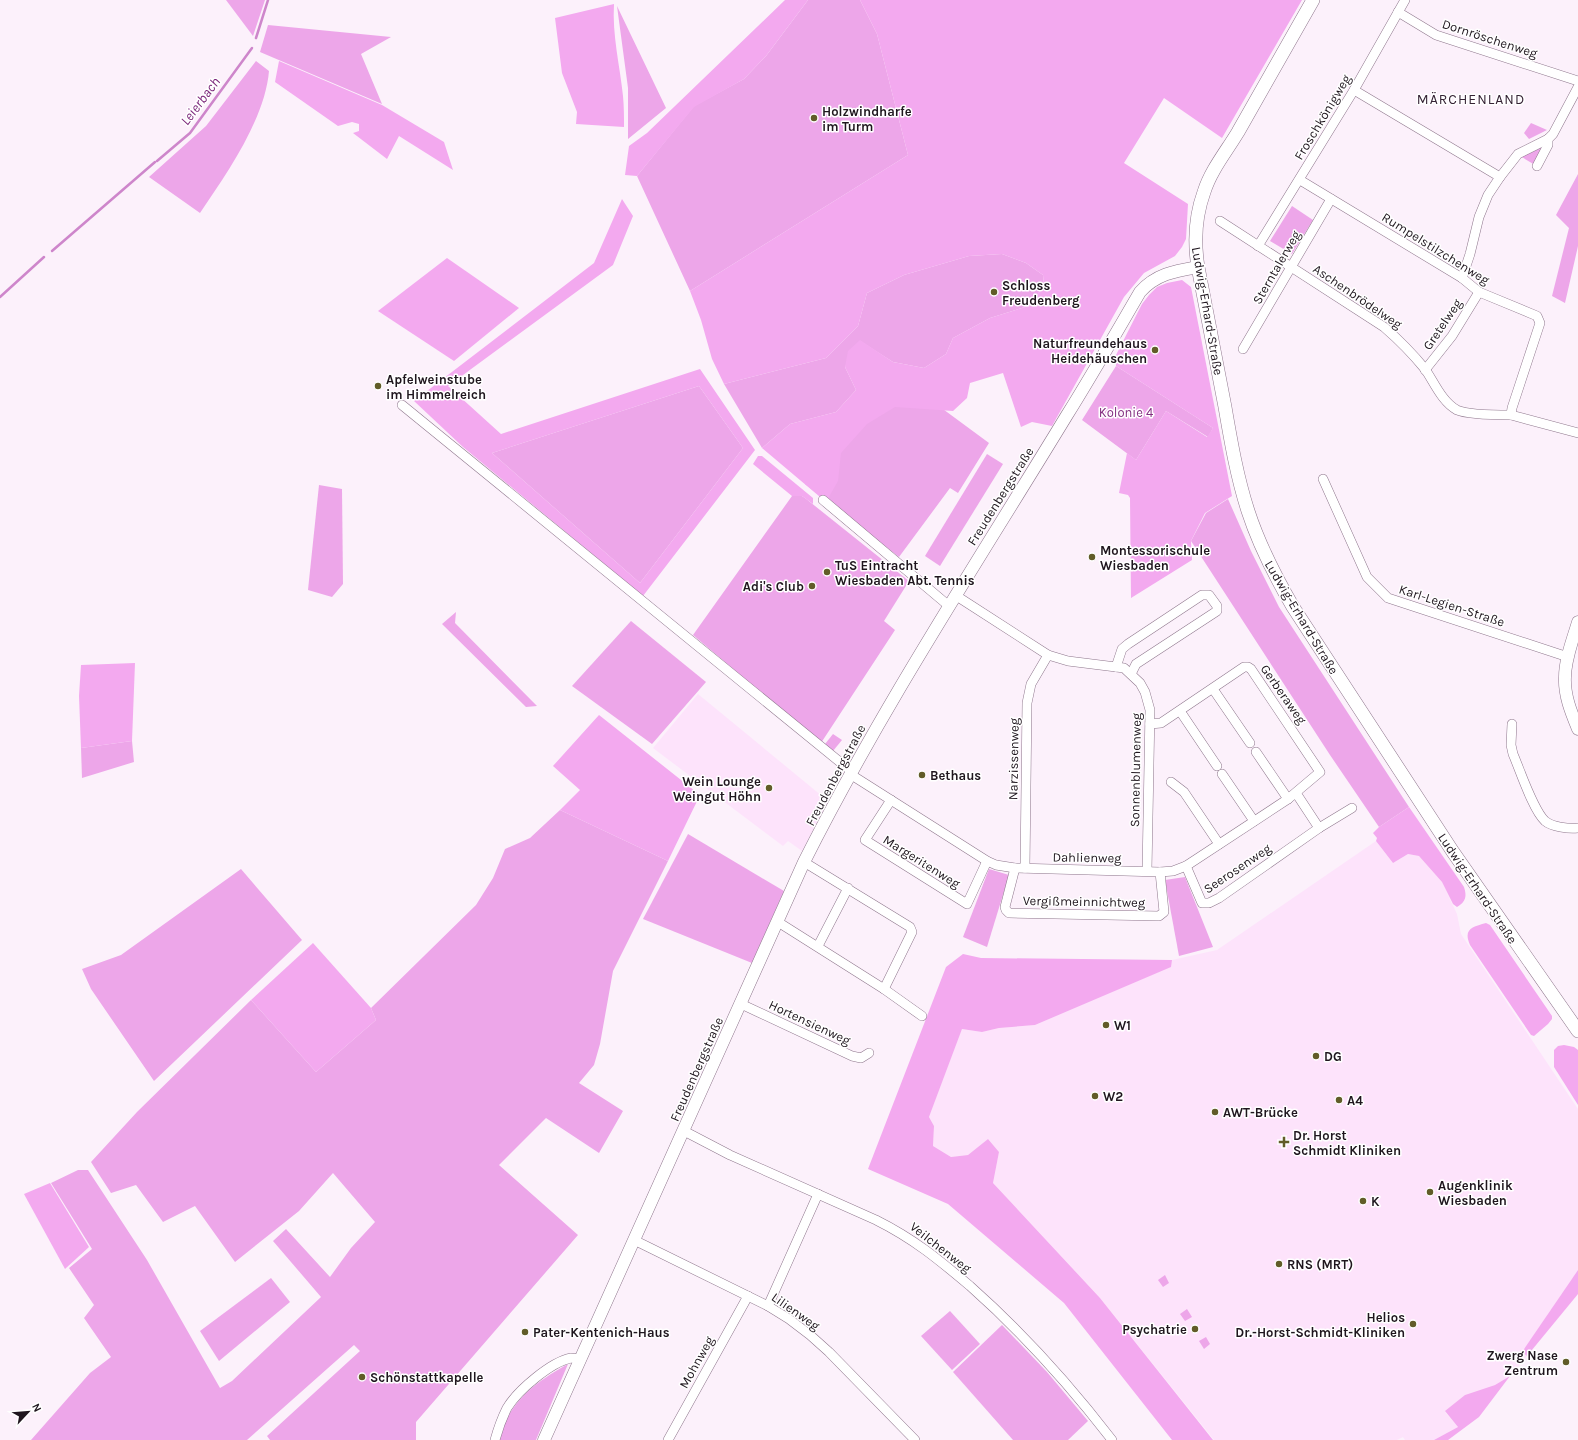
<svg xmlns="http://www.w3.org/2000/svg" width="1578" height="1440" font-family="Karla,sans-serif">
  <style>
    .built { fill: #fde3fb }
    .green { fill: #eda6e9 }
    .forest { fill: #f3a9ef; fill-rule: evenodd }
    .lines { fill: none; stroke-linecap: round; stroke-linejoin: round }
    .stream { stroke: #ce86cb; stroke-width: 2.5 }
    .minor-casing { stroke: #8e768c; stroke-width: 10 }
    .tertiary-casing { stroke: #8e768c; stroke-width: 13 }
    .secondary-casing { stroke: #8e768c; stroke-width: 14 }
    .minor { stroke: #fff; stroke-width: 9 }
    .tertiary { stroke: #fff; stroke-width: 12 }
    .secondary { stroke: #fff; stroke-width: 13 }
    .poi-dot { fill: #615c28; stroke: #fff; stroke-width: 1.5 }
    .labels { text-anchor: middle; stroke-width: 3; stroke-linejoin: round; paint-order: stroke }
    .street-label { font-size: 13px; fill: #1f161e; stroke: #fff }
    .poi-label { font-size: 13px; font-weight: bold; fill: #1f161e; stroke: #fff; text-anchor: start }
    .park-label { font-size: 13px; fill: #832e81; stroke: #fff }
    .neighbourhood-label { font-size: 14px; letter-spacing: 1px; fill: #352234; stroke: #fff }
    .water-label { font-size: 14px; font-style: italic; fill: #7c277b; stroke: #fff }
  </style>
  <rect width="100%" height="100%" fill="#fcf1fb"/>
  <!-- built -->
  <g class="built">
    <polygon points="698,694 828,801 802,851 788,841 783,846 653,748"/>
    <polygon points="1376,841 1393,863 1408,854 1419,856 1442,882 1457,914 1461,934 1578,1109 1578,1270 1522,1352 1527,1356 1510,1376 1495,1385 1465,1395 1445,1412 1458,1427 1434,1440 1405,1440 1403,1437 1397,1440 1214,1440 1100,1298 993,1183 999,1152 988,1139 968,1155 951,1157 933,1146 934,1126 929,1117 962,1029 982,1032 999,1028 1035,1025 1170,967 1172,960 1217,950"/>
  </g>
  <!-- green -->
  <g class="green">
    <polygon points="226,0 265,0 253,36"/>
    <polygon points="808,0 860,0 877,34 908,155 690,291 637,176 694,106 744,79 766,56"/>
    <polygon points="617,6 666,108 628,139 628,88"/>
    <polygon points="268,25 391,37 361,54 382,104 260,52"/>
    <path d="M256 61 269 71C265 119 227 173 200 213L149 177 206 126Z"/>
    <polygon points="1531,123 1547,130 1529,139 1524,133"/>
    <polygon points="1544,146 1535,165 1520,156"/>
    <polygon points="1578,174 1578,246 1565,303 1552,296 1569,228 1556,215"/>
    <polygon points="1292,206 1313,220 1292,254 1270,241"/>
    <polygon points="1002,254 1026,263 1043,275 1044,286 1028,306 990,318 953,338 946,354 924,368 893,362 860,341 845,367 856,390 836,412 790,424 762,448 724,384 826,358 858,326 867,293 904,275 969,256"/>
    <polygon points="1116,366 1213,428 1208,437 1166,411 1136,460 1082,420"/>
    <polygon points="699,386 743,448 640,583 492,453"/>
    <polygon points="932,401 989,443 958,493 950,488 899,557 805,484 863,411"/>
    <polygon points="987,454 1003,464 940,566 925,556"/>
    <polygon points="319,485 342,489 343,584 332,597 308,590"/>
    <polygon points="792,496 802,496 805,498 909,581 884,621 895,630 821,743 693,635"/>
    <polygon points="1228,499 1251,551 1279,607 1409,807 1379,827 1330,755 1191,541 1206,513"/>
    <polygon points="456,612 455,623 537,706 526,707 442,624"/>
    <polygon points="631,621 706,682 652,744 572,686"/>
    <polygon points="833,734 842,740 833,751 825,744"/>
    <polygon points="132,741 134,762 82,778 81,748"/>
    <polygon points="560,810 668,861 613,971 600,1044 594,1065 579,1083 623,1111 599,1153 546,1118 499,1165 578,1235 416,1422 416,1440 270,1440 267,1436 360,1351 354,1345 247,1440 31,1440 90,1373 111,1357 84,1318 94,1305 69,1268 92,1249 51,1183 78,1170 88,1170 147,1260 220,1388 232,1381 321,1297 273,1241 286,1229 330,1277 351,1248 375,1222 333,1173 299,1211 235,1262 195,1206 163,1222 136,1185 111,1193 91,1162 137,1112 251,1000 316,1072 376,1020 371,1008 476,905 493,878 505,849 530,838"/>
    <polygon points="688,834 784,891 752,963 643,919"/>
    <polygon points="241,869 302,940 154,1081 91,989 82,969 121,955"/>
    <polygon points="989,869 1009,875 987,947 963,937"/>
    <polygon points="1185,877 1213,947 1179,956 1165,880"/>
    <polygon points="1165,1275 1169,1283 1163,1287 1158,1280"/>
    <polygon points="271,1278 290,1302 219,1361 200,1331"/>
    <polygon points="1187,1309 1192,1317 1185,1321 1180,1314"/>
    <polygon points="950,1311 980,1344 952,1370 921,1336"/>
    <polygon points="1002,1325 1047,1372 1088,1421 1068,1440 1013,1440 953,1372"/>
    <polygon points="1206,1337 1210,1344 1204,1349 1199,1341"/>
    <path d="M568 1364 536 1440H498C510 1401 534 1383 568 1364Z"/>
  </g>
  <!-- forest -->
  <g class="forest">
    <polygon points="785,0 808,0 766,56 744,79 694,107 637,176 625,175 629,146 647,133"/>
    <polygon points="860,0 1302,0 1222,138 1164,98 1124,163 1188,204 1186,239 1182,247 1175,256 1144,273 1124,297 1052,426 1032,422 1021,427 1003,373 970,383 967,398 953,411 895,407 867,424 841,453 838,481 826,502 762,448 790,424 836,412 856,390 845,367 848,351 860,340 893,362 924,368 946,354 953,338 990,318 1028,306 1044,286 1043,275 1026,263 1002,254 969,256 904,275 867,293 858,326 826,358 724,384 712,359 701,320 690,291 908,155 877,34"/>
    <path d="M614 4C612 35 620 66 623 96 624 107 624 117 624 127L576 124 577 112 562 73 555 18Z"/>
    <polygon points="279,61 382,105 444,142 453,170 399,136 387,159 353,133 359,131 359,124 352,122 338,126 275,82"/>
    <path d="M622 199 633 216 613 265 448 386 501 434 700 369 755 450 643 596 463 447 414 401 594 263ZM699 386 743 448 640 583 492 453Z"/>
    <polygon points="447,258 519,308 454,361 378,311"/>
    <polygon points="1182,280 1191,287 1232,496 1205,513 1191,541 1192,560 1131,598 1130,498 1128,495 1119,493 1127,453 1136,460 1166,411 1207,437 1213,428 1116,366 1116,355 1142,304 1149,295 1157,287 1167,283"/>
    <polygon points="758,456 762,456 813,498 813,504 802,496 792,496 753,464"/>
    <polygon points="135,663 132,741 81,748 79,696 81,665"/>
    <polygon points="599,715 700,795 668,861 560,810 580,790 553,766"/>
    <path d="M1409 807 1464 887C1467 896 1466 902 1457 907L1453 904 1442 882 1419 856 1408 854 1393 863 1376 841 1377 838 1373 833 1379 827Z"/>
    <path d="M1486 923 1490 925 1552 1016V1019L1548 1024 1534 1036 1531 1035 1470 945C1463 929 1472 927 1486 923Z"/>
    <polygon points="313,943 371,1008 376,1020 316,1072 251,1000"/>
    <polygon points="963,954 981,958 1172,960 1171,967 1035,1025 999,1028 982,1032 962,1029 929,1117 934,1126 933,1146 951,1157 968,1155 988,1139 999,1152 993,1183 1100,1298 1213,1440 1172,1440 1064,1303 948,1204 868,1169 946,967"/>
    <polygon points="1564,1045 1574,1047 1578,1050 1578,1105 1554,1067 1554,1050 1558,1046"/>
    <polygon points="50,1183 89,1247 65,1269 24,1194"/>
    <polygon points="1578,1270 1578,1294 1527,1356 1522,1352"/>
    <polygon points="1510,1376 1479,1417 1448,1440 1434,1440 1458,1427 1445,1411 1465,1395 1495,1385"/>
  </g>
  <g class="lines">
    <!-- stream -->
    <g class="stream">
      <polyline points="256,38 268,0"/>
      <polyline points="157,161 190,133 252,48"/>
      <polyline points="52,251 155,162"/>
      <polyline points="0,297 44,257"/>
    </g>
    <defs>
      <g id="minor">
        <polyline points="1398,12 1436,35 1578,81"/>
        <polyline points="1354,90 1500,177"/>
        <polyline points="1537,166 1548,145 1548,139 1553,134 1578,87"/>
        <polyline points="1300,180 1462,278 1479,292 1537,316 1540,323 1512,408 1511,415 1578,433"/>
        <path d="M1220 221 1384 327C1399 340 1412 353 1425 369 1434 382 1442 402 1457 410 1468 415 1497 415 1511 415"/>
        <polyline points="1258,246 1354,90 1405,0"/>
        <polyline points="1462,278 1470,254 1479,217 1488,195 1500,177 1518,154 1548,139"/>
        <polyline points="1243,349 1331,199"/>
        <polyline points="1425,370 1452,336 1479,292"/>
        <polyline points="402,405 851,771"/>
        <polyline points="1323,479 1367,577 1388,598 1568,657"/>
        <polyline points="823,500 949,606"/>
        <polyline points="955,595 1048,655 1068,661 1124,668 1140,683 1145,692 1150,710 1147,871"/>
        <polyline points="1116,667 1122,649 1128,644 1202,595 1209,595 1217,606 1217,611 1136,664 1131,674"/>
        <polyline points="1213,689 1250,743"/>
        <polyline points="1180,711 1217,766"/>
        <path d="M1512 724 1511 745 1513 754C1520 770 1533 810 1545 821 1552 827 1569 829 1578 828"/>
        <polyline points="1256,752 1288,799"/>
        <polyline points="850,774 987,861 996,865 1015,868 1160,872 1173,871 1186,866 1288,799 1320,772 1251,669 1248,667 1244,667 1161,723 1150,724"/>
        <polyline points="1222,774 1254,821"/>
        <polyline points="1171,782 1184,792 1219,844"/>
        <polyline points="891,800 865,840 967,904 987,861"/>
        <polyline points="1319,828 1352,808"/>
        <polyline points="804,862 910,927 912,932 884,989"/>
        <polyline points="1186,866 1202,903 1209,903 1219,898 1319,828 1296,793"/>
        <polyline points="1015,868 1005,907 1006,910 1009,913 1159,916 1164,912 1160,872"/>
        <polyline points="1025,868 1027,703 1031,684 1048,655"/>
        <polyline points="778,922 884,989 922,1016"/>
        <polyline points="818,946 848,888"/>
        <polyline points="741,1004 852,1056 861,1058 869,1053"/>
        <path d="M684 1131 730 1155 876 1220C914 1239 938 1259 970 1286 1023 1333 1069 1384 1112 1440"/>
        <polyline points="634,1240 768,1306 789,1319 810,1335 829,1352 915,1440"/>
        <polyline points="768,1306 818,1194"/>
        <path d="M495 1440C498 1429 502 1418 507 1408 518 1390 551 1362 571 1358 574 1358 577 1359 580 1359"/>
        <polyline points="668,1440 748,1296"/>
      </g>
      <g id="tertiary">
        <path d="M1578 622C1573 639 1565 659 1565 677 1564 695 1571 712 1578 729"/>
        <path d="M544 1440 804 862C882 707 977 563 1067 415 1092 375 1116 333 1140 292 1156 274 1175 271 1198 267"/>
      </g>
      <path id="secondary" d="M1313 0C1288 44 1263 88 1238 132 1226 152 1211 170 1204 192 1195 217 1194 242 1198 267 1207 314 1216 360 1225 407 1231 442 1237 477 1248 511 1259 545 1275 576 1293 607L1453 852 1578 1031"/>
    </defs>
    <!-- minor casing -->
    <use href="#minor" class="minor-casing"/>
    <!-- tertiary casing -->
    <use href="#tertiary" class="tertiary-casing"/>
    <!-- secondary casing -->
    <use href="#secondary" class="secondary-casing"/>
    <!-- minor -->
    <use href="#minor" class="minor"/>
    <!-- tertiary -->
    <use href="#tertiary" class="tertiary"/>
    <!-- secondary -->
    <use href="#secondary" class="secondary"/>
  </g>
  <!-- markers -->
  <g class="poi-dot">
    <circle cx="814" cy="118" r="4"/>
    <circle cx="994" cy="292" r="4"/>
    <circle cx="1155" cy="350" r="4"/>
    <circle cx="378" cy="386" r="4"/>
    <circle cx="1092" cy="557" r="4"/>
    <circle cx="827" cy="572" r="4"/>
    <circle cx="812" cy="586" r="4"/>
    <circle cx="922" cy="775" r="4"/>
    <circle cx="769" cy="788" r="4"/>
    <circle cx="1106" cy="1025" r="4"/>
    <circle cx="1316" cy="1056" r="4"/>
    <circle cx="1095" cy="1096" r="4"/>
    <circle cx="1339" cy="1100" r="4"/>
    <circle cx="1215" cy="1112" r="4"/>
    <path d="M1282 1136h4v4h4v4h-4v4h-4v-4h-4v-4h4z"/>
    <circle cx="1430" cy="1192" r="4"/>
    <circle cx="1363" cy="1201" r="4"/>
    <circle cx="1279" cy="1264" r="4"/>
    <circle cx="1413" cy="1324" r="4"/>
    <circle cx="1195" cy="1329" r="4"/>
    <circle cx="525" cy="1332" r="4"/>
    <circle cx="1566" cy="1362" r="4"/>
    <circle cx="362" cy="1377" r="4"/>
  </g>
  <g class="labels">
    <!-- street labels -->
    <g class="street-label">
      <text transform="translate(1490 38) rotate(18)" y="5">Dornröschenweg</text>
      <text transform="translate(1322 117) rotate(-59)" y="5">Froschkönigweg</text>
      <text transform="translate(1436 248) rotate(32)" y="5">Rumpelstilzchenweg</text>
      <text transform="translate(1276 267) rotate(-60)" y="5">Sterntalerweg</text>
      <text transform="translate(1358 296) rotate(34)" y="5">Aschenbrödelweg</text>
      <text transform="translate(1208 311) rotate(80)" y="5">Ludwig-Erhard-Straße</text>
      <text transform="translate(1442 324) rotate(-56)" y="5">Gretelweg</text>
      <text transform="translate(1000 496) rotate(-58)" y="5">Freudenbergstraße</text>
      <text transform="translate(1452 605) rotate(18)" y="5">Karl-Legien-Straße</text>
      <text transform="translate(1302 617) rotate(59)" y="5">Ludwig-Erhard-Straße</text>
      <text transform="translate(1284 694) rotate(55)" y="5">Gerberaweg</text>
      <text transform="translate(1013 759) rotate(-89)" y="5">Narzissenweg</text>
      <text transform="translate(1135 770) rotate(-89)" y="5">Sonnenblumenweg</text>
      <text transform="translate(835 775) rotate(-62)" y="5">Freudenbergstraße</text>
      <text transform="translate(1087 857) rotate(1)" y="5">Dahlienweg</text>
      <text transform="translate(922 861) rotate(32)" y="5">Margeritenweg</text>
      <text transform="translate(1237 868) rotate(-34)" y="5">Seerosenweg</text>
      <text transform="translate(1478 888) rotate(56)" y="5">Ludwig-Erhard-Straße</text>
      <text transform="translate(1084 901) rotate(1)" y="5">Vergißmeinnichtweg</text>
      <text transform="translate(810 1022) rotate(25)" y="5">Hortensienweg</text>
      <text transform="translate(696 1069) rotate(-66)" y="5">Freudenbergstraße</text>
      <text transform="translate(941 1247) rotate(38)" y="5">Veilchenweg</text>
      <text transform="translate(796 1311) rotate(35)" y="5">Lilienweg</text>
      <text transform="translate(696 1362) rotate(-61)" y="5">Mohnweg</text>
    </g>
    <!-- poi labels -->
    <g class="poi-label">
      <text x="822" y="116">Holzwindharfe<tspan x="822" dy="15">im Turm</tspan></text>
      <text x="1002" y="290">Schloss<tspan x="1002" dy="15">Freudenberg</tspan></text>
      <text x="1147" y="348" text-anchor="end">Naturfreundehaus<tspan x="1147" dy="15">Heidehäuschen</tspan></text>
      <text x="386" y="384">Apfelweinstube<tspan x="386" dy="15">im Himmelreich</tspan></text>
      <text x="1100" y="555">Montessorischule<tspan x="1100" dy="15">Wiesbaden</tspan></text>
      <text x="835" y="570">TuS Eintracht<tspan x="835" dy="15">Wiesbaden Abt. Tennis</tspan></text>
      <text x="804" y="591" text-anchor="end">Adi's Club</text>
      <text x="930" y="780">Bethaus</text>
      <text x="761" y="786" text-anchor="end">Wein Lounge<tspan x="761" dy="15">Weingut Höhn</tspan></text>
      <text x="1114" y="1030">W1</text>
      <text x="1324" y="1061">DG</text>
      <text x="1103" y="1101">W2</text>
      <text x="1347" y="1105">A4</text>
      <text x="1223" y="1117">AWT-Brücke</text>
      <text x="1293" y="1140">Dr. Horst<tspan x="1293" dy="15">Schmidt Kliniken</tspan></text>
      <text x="1438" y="1190">Augenklinik<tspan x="1438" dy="15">Wiesbaden</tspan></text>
      <text x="1371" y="1206">K</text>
      <text x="1287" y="1269">RNS (MRT)</text>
      <text x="1405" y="1322" text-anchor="end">Helios<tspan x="1405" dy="15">Dr.-Horst-Schmidt-Kliniken</tspan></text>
      <text x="1187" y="1334" text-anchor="end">Psychatrie</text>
      <text x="533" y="1337">Pater-Kentenich-Haus</text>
      <text x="1558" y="1360" text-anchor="end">Zwerg Nase<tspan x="1558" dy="15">Zentrum</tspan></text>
      <text x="370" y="1382">Schönstattkapelle</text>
    </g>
    <!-- park labels -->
    <g class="park-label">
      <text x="1126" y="417">Kolonie 4</text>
    </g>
    <!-- neighbourhood labels -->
    <g class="neighbourhood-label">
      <text x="1471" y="104">MÄRCHENLAND</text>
    </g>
    <!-- water labels -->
    <g class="water-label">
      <text transform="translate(200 101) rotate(-53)" y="5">Leierbach</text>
    </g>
  </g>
  <!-- north arrow -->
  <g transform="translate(28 1412) rotate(64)" stroke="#ffffff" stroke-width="3" paint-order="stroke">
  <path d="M0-3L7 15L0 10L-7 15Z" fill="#1f161e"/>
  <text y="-6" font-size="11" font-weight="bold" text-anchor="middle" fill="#1f161e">N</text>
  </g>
</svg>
